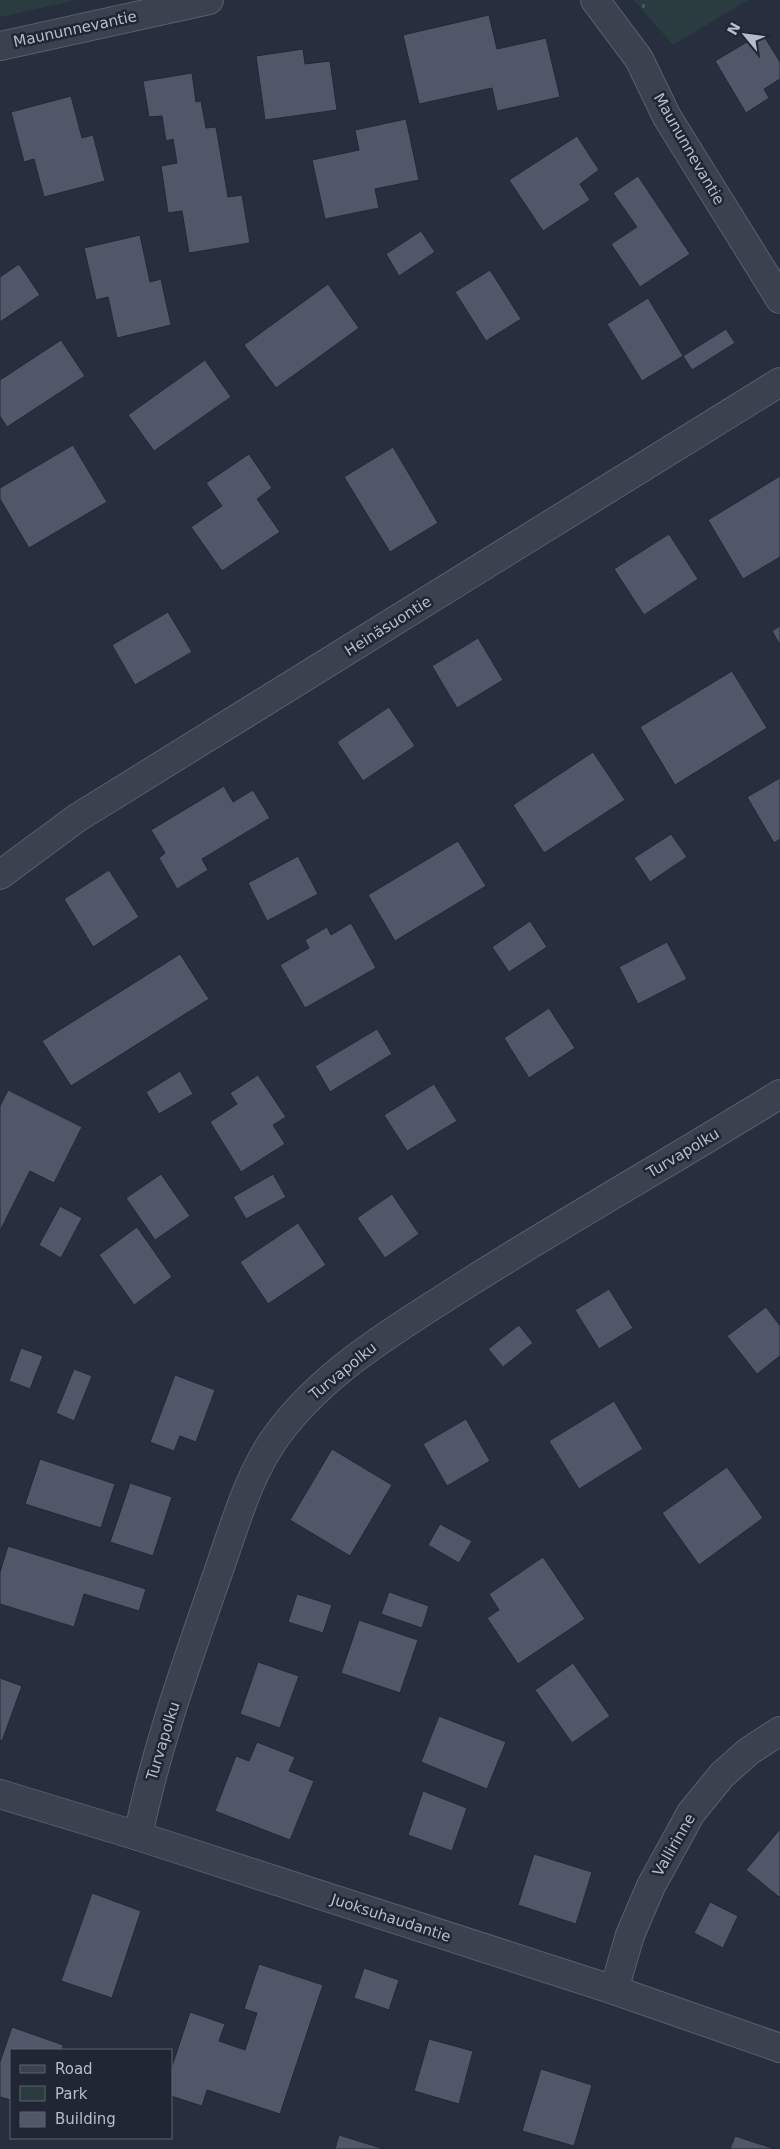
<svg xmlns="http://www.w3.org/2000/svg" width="780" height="2149" font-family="'DejaVu Sans',sans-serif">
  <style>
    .green { fill: #2a3c40 }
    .building { fill: #505769; stroke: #222835 }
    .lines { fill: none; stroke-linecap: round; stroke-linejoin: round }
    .street-casing { stroke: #595f6c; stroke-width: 30 }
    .path { stroke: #49595e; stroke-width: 3; stroke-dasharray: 4 4; stroke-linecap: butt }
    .street { stroke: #3b414e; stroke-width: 28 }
    .labels { text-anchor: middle; stroke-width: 5; stroke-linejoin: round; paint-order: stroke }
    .street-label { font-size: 15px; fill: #b7bcc9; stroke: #202633 }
  </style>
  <rect width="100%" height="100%" fill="#272f3e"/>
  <!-- green -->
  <g class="green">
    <polygon points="0,0 77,0 0,17"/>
    <polygon points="634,0 748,0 673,45"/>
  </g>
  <!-- building -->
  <g class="building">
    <polygon points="489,15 497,49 546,38 560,97 497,111 492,88 419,104 403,35"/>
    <polygon points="762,33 780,62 780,79 764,89 769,98 746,113 715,61"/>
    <polygon points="303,49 305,64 330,61 337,110 265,120 256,56"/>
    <polygon points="192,73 196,102 201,101 206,128 216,127 228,197 242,195 250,243 189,253 182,211 168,213 161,166 177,163 173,139 166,141 162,116 149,117 143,81"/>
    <polygon points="71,96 82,138 93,135 105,181 44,197 34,159 24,162 11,112"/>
    <polygon points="406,119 419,180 375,189 379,208 325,219 312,160 359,150 355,130"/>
    <polygon points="577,136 599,170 580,184 590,200 543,231 509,180"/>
    <polygon points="638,176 690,254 640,287 611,244 637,227 613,193"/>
    <polygon points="421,231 435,252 399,276 386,254"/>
    <polygon points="140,235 150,282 161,279 171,325 117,338 108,297 96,300 84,248"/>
    <polygon points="19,264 40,295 0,322 0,277"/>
    <polygon points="490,270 521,319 486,341 455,292"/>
    <polygon points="328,284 359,328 276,388 244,345"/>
    <polygon points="648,298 683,356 642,381 607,324"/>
    <polygon points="726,329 735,343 692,370 683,356"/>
    <polygon points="61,340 85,376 7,427 0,416 0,380"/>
    <polygon points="205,360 231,397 154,451 128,415"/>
    <polygon points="73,445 107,502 29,548 0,499 0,488"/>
    <polygon points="393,447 438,523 390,552 344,477"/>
    <polygon points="249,454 272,488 257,499 280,532 222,571 191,527 222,506 206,483"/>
    <polygon points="780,476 780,557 743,579 708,520"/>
    <polygon points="669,534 698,579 644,615 614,569"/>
    <polygon points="168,612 192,652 135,685 112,645"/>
    <polygon points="780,626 780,645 772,631"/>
    <polygon points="478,638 503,680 457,708 432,666"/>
    <polygon points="732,671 767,728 675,785 640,727"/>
    <polygon points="389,707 415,746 363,781 337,742"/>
    <polygon points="593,752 625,800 544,853 513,805"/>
    <polygon points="780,778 780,839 774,843 747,797"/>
    <polygon points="224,786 233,802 253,790 270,818 202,859 208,870 177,889 159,858 165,853 151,830"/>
    <polygon points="671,834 687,857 650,882 634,858"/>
    <polygon points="458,841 486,886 395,941 368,895"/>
    <polygon points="298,856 318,894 267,921 248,883"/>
    <polygon points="109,870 139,917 93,947 64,899"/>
    <polygon points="530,921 547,947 509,972 492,947"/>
    <polygon points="351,923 376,968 305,1008 280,965 309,948 305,940 327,927 331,935"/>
    <polygon points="667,942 687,979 638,1004 619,967"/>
    <polygon points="180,954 209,999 71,1086 42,1041"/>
    <polygon points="549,1008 575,1048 529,1078 504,1038"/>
    <polygon points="377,1029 392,1054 330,1092 315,1066"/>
    <polygon points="180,1071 193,1094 159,1114 146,1092"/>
    <polygon points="258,1075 286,1117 273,1125 285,1144 241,1172 210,1122 237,1104 230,1093"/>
    <polygon points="434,1084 457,1121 407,1151 384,1115"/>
    <polygon points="8,1090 82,1127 54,1183 30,1171 0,1231 0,1106"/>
    <polygon points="161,1174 190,1216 155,1240 126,1198"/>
    <polygon points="273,1174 286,1197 246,1219 233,1197"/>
    <polygon points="392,1194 419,1234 385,1258 357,1218"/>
    <polygon points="60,1206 82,1218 61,1258 39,1245"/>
    <polygon points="298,1223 326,1265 268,1304 240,1262"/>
    <polygon points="137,1227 172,1277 134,1305 99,1255"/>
    <polygon points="609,1289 633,1328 599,1349 575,1310"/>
    <polygon points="766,1307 780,1326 780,1356 757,1374 727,1336"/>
    <polygon points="519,1325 533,1343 503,1367 488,1349"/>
    <polygon points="21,1348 43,1356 30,1389 9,1381"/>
    <polygon points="74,1369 92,1376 74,1421 56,1413"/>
    <polygon points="175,1375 215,1390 196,1442 180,1436 174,1451 150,1442"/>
    <polygon points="614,1401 643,1449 579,1489 549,1441"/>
    <polygon points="466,1419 490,1461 447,1486 423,1444"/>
    <polygon points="332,1449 392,1485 350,1556 290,1520"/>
    <polygon points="40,1459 115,1484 101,1528 25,1504"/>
    <polygon points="727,1467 763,1518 699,1565 662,1513"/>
    <polygon points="130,1483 172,1497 153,1556 110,1542"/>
    <polygon points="440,1524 472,1541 459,1563 428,1545"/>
    <polygon points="8,1546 146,1589 139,1611 84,1594 74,1627 0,1604 0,1572"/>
    <polygon points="543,1557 585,1619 518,1664 487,1618 499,1610 489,1594"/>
    <polygon points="389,1592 429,1606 422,1628 381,1614"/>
    <polygon points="297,1594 332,1605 323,1633 288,1622"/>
    <polygon points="359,1620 418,1640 400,1693 341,1673"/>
    <polygon points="258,1662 299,1676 280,1728 240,1714"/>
    <polygon points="573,1663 610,1716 572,1743 535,1690"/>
    <polygon points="0,1678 22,1686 2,1741 0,1740"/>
    <polygon points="439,1716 506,1742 487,1789 421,1762"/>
    <polygon points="257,1742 295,1757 289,1771 314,1781 290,1840 215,1811 236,1756 249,1761"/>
    <polygon points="423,1791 467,1808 452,1851 408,1835"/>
    <polygon points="780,1829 780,1896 779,1897 746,1870"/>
    <polygon points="534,1854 592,1872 576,1924 518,1905"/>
    <polygon points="92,1893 141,1911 112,1998 61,1981"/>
    <polygon points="710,1902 738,1916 723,1948 694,1933"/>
    <polygon points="259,1964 323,1985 280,2114 207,2090 202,2106 171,2096 171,2069 190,2012 225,2024 219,2041 245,2050 257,2013 244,2009"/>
    <polygon points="364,1968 399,1980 389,2010 354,1998"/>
    <polygon points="12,2027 63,2045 62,2050 11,2050 11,2100 0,2097 0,2062"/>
    <polygon points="429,2039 473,2051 459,2104 414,2091"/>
    <polygon points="541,2069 592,2085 574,2146 522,2131"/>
    <polygon points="339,2135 384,2149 335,2149"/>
    <polygon points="735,2136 775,2149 730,2149"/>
  </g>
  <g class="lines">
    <defs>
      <g id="street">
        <polyline points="595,0 639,59 667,117 780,299"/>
        <polyline points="0,46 209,0"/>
        <polyline points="0,875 77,818 780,382"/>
        <polyline points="0,1794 138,1836 614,1990 780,2048"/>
        <path d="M138 1836C157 1744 189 1656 220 1567 235 1524 250 1471 278 1434 326 1369 401 1326 468 1283 571 1218 677 1158 780 1094"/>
        <polyline points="614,1990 630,1935 651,1886 691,1813 722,1775 749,1751 780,1731"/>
      </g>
    </defs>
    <!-- street casing -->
    <use href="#street" class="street-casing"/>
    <!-- path -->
    <polyline class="path" points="643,8 645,0"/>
    <!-- street -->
    <use href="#street" class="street"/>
  </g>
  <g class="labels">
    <!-- street labels -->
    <g class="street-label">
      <text transform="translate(75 29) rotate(-12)" y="5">Maununnevantie</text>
      <text transform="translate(689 149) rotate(60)" y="5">Maununnevantie</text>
      <text transform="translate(388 626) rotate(-32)" y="5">Heinäsuontie</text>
      <text transform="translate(683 1153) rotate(-31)" y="5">Turvapolku</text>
      <text transform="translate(343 1371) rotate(-39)" y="5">Turvapolku</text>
      <text transform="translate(163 1741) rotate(-73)" y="5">Turvapolku</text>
      <text transform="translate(674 1845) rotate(-60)" y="5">Vallirinne</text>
      <text transform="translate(391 1918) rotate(18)" y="5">Juoksuhaudantie</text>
    </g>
  </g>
  <!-- legend -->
  <rect x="10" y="2049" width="162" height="90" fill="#202633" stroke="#5c626f"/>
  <rect x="20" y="2065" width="25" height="8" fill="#3b414e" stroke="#5c626f"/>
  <text x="55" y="2074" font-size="15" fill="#b7bcc9">Road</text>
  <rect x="20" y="2086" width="25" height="15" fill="#2a3c40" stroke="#5c626f"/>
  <text x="55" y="2099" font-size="15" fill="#b7bcc9">Park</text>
  <rect x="20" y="2112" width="25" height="15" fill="#505769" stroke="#5c626f"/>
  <text x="55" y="2124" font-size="15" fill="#b7bcc9">Building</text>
  <!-- north arrow -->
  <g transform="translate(745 35) rotate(299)" stroke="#202633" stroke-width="4" paint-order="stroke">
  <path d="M0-4L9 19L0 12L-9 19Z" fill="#b7bcc9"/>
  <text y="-8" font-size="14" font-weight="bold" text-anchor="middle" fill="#b7bcc9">N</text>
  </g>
</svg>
